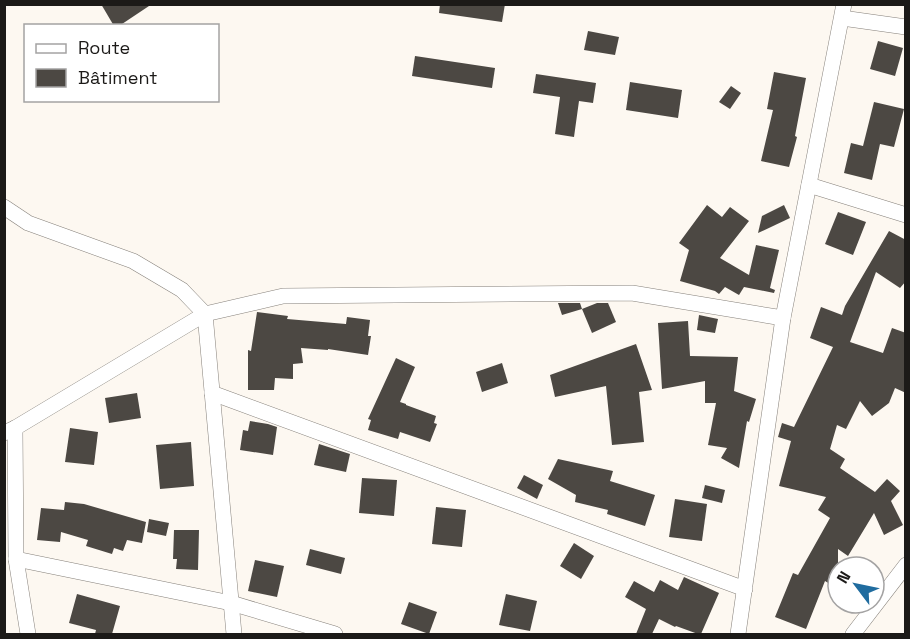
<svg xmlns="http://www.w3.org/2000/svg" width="910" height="639" font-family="'Space Grotesk',sans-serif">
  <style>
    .building { fill: #4c4843 }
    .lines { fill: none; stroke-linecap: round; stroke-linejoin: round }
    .minor-casing { stroke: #86817b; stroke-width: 16 }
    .minor { stroke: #fff; stroke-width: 15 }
  </style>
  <rect width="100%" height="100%" fill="#fdf8f1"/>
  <!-- building -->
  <g class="building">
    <polygon points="101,4 152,4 119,26 114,26"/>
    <polygon points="440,4 505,4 502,22 439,13"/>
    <polygon points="588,31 619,37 615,55 584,50"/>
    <polygon points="878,41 903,48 895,76 870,69"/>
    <polygon points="415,56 495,68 492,88 412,76"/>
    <polygon points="774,72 806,78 795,136 797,137 789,167 761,161 773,110 767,109"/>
    <polygon points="536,74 596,83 593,103 579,101 574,137 555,134 560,97 533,93"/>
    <polygon points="630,82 682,90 678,118 626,110"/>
    <polygon points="731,86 741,93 730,109 719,102"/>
    <polygon points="874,102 904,109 894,147 880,144 872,180 844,173 851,143 863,146"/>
    <polygon points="707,205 722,217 730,207 749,221 720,258 749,275 756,245 779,250 770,288 775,290 774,293 744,287 739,295 725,287 719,294 715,291 680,281 689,250 679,243"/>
    <polygon points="784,205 790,218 758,233 762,216"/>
    <polygon points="838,212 866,222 853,255 825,244"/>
    <polygon points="889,231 906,240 906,281 900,288 876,272 850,342 883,353 892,328 906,333 906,393 895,388 889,403 872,416 860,401 846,429 837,425 830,449 845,459 840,468 875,492 887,479 900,491 891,501 903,525 884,535 874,513 848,556 838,549 838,589 825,581 806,629 775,617 793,573 798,575 830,518 818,510 826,497 779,486 791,441 778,437 782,423 794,427 833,347 810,338 821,307 842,315 845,306"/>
    <polygon points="558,303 580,303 582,309 562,315"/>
    <polygon points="597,303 608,303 616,322 592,333 582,309"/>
    <polygon points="257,312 288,316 287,319 346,324 347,317 370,320 368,336 371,336 368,355 328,349 328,350 301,348 303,363 293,364 293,379 275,378 274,390 248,390 248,350 251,351"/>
    <polygon points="699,315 718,319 715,333 697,330"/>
    <polygon points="688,321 690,356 738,357 734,391 756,399 749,422 747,421 739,468 721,458 727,448 708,445 716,403 705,403 705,381 662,389 658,323"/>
    <polygon points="636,344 652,390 639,392 644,442 612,445 606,386 555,397 550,375"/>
    <polygon points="396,358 415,367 400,402 406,404 406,405 436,416 434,423 437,424 430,442 400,432 398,439 368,430 371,420 368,419"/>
    <polygon points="502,363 508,383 482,392 476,372"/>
    <polygon points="137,393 141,418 109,423 105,398"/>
    <polygon points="250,421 268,424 277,427 273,455 240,450 243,430 248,431"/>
    <polygon points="70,428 98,432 94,465 65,462"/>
    <polygon points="191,442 194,486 160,489 156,445"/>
    <polygon points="319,444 350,454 346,472 314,465"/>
    <polygon points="558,459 613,471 610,481 655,495 645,526 607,514 608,510 575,502 576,495 548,479"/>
    <polygon points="524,475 543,485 537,499 517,488"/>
    <polygon points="362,478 397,480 394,516 359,513"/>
    <polygon points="705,485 725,490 722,503 702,498"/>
    <polygon points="675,499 707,504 702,541 669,537"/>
    <polygon points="65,502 84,504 146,522 142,543 127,540 123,551 114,548 112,554 86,546 88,540 61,532 60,542 37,540 41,508 64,510"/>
    <polygon points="436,507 466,510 462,547 432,544"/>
    <polygon points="149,519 169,523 166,536 147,532"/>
    <polygon points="174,530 199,530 198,570 176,569 177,559 173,559"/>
    <polygon points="574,543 594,556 581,579 560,566"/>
    <polygon points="310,549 345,558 341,574 306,565"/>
    <polygon points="255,560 284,566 277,597 248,591"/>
    <polygon points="684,577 719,593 701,634 698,634 676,626 675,627 659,619 652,634 636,634 646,609 625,597 634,581 654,592 660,580 678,590"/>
    <polygon points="77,594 120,606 112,634 95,634 96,630 69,623"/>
    <polygon points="506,594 537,601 530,631 499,625"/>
    <polygon points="409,602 437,612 429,634 401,624"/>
  </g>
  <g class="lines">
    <defs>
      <g id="minor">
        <polyline points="842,18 906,27"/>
        <polyline points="809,185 906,215"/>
        <polyline points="4,207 28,223 133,261 182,290 205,314 234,634"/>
        <polyline points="212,393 745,589"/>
        <polyline points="15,428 16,559 28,634"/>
        <polyline points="4,433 15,428 205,314 283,296 632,293 783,318"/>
        <polyline points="16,559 231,603 335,634"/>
        <polyline points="738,634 783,318 844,4"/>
        <polyline points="853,634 906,565"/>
      </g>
    </defs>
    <!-- minor casing -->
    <use href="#minor" class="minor-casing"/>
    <!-- minor -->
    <use href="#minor" class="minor"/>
  </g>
  <!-- border -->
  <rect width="910" height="639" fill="none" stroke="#1c1a18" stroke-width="12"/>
  <!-- legend -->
  <rect x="24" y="24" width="195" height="78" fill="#ffffff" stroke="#a4a3a3" stroke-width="1.5"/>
  <rect x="36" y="44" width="30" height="9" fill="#ffffff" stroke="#a4a3a3" stroke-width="1.5"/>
  <text x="78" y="54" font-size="18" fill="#1c1a18">Route</text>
  <rect x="36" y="69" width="30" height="18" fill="#4c4843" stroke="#a4a3a3" stroke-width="1.5"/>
  <text x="78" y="84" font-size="18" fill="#1c1a18">Bâtiment</text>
  <!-- north arrow -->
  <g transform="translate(856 585) rotate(302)"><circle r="28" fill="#ffffff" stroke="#a4a3a3" stroke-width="1.5"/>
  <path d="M0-4.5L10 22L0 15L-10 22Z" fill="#206c9f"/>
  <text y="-9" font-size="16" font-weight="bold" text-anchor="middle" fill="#1c1a18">N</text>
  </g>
</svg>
